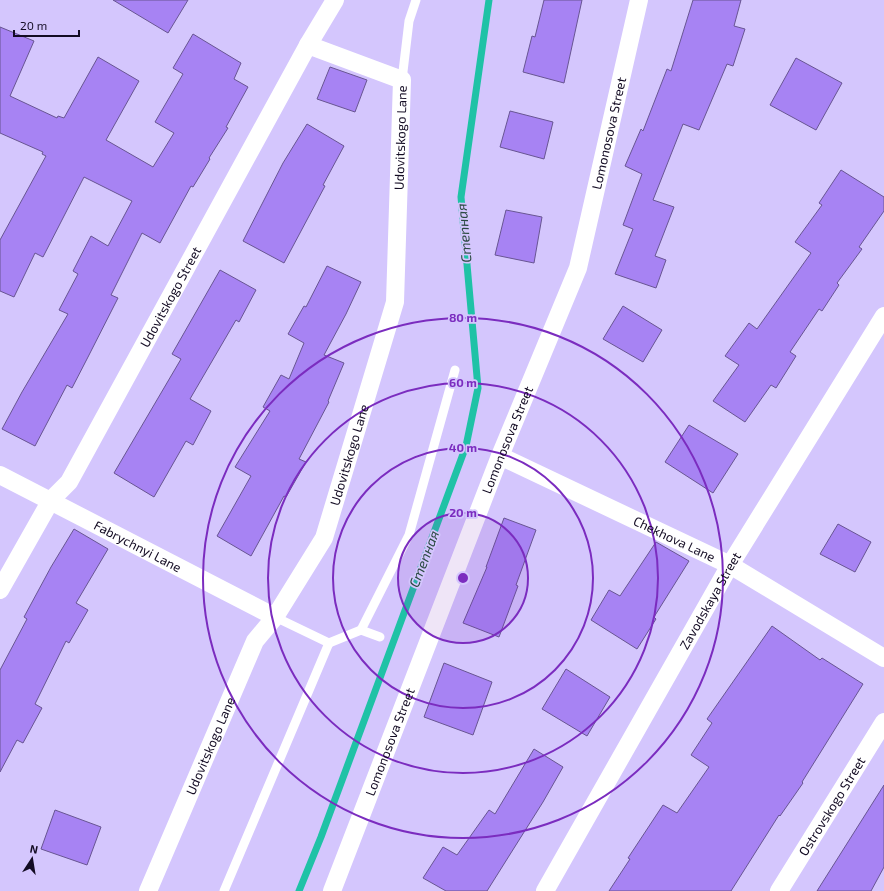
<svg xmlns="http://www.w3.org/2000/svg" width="884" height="891" font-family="'Exo 2',sans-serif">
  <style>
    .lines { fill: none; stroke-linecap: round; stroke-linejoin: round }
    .stream { stroke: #1fc2a6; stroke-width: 7 }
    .building { fill: #a783f3; stroke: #685592 }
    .service { stroke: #fff; stroke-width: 9 }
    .minor { stroke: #fff; stroke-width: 18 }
    .ring { fill: none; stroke: #7b2cbf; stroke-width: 2 }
    .labels { text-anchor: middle; stroke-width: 3.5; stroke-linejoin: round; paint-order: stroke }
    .street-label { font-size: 13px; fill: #130b23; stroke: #d4c6fd }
    .water-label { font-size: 14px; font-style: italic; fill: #2b4a42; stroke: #d4c6fd }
    .centre { fill: #7b2cbf; stroke: #d4c6fd; stroke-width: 2 }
    .ring-label { font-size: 12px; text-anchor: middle; font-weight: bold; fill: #7b2cbf; stroke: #d4c6fd; stroke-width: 3.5; stroke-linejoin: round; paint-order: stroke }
  </style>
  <rect width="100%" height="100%" fill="#d4c6fd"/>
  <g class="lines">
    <!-- stream -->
    <polyline class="stream" points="299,891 321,837 466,446 478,388 461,197 489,0"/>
  </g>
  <!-- building -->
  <g class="building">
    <polygon points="113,0 188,0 168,33"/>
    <polygon points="544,0 582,0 564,83 523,72 532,36 535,37"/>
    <polygon points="693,0 741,0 734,26 745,29 733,66 727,64 699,130 683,124 653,200 674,207 655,256 666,260 656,288 615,274 633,229 623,225 642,174 625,166 641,129 643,131 667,69 671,71"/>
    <polygon points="0,27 34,41 10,96 57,118 58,116 64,118 98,57 139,81 106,140 153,167 174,133 155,122 183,74 173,68 193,34 241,63 234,79 248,87 226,127 228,128 209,158 210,159 193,187 191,186 160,243 142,233 111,295 118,298 88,357 72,388 67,385 35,446 2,429 22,392 68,314 59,310 78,274 73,271 91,236 108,246 132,201 84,177 43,257 35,253 14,297 0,291 0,240 46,156 42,154 43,152 0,133"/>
    <polygon points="796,58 842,83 816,130 770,105"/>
    <polygon points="330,67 367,80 355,112 317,99"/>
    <polygon points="510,111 553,122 544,159 500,147"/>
    <polygon points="307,124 344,146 323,185 325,186 284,263 243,241 283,163"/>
    <polygon points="841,170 884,197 884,211 859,247 862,249 837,283 839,285 822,311 819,309 790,352 796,356 776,388 771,385 745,422 713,401 739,365 725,356 749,323 757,329 811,253 795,242 822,205 819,203"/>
    <polygon points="506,210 542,217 534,263 495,255"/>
    <polygon points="327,266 361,282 346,314 324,355 344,363 328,401 329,402 299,459 306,462 286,497 284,496 251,556 217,536 251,476 235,467 270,411 263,407 281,375 289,379 304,343 288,334 304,306 306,307"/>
    <polygon points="220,270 256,290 239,322 236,320 190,399 211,411 193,445 186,441 154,497 114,473 181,359 172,354"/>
    <polygon points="623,306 662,330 643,362 603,339"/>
    <polygon points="689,425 738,454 713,493 665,462"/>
    <polygon points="504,518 536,530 516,585 518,586 499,637 463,623 487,567 486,567"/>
    <polygon points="838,524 871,542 855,572 820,554"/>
    <polygon points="74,529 108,549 76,603 88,610 69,643 66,641 35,704 42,708 23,743 17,740 0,772 0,670 27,619 24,617 51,567"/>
    <polygon points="656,542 689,561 654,617 656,619 637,649 591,620 609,590 620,596"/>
    <polygon points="772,626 820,660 822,658 863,684 802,782 803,783 780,816 779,815 731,891 609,891 630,859 628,858 663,805 677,813 709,767 691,755 712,723 707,719"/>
    <polygon points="444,663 492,682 473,735 424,717"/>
    <polygon points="566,669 610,697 587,736 542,709"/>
    <polygon points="534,749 563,767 543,802 487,891 446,891 423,878 443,847 457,855 489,810 495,814"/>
    <polygon points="884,785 884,867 871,891 817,891"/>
    <polygon points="55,810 101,827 87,865 41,849"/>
  </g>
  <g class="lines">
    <!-- service -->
    <g class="service">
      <polyline points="402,80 409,21 416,0"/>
      <polyline points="361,630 409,535 455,370"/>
      <polyline points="329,643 361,630 380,637"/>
      <polyline points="224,891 329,643 275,617"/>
    </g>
    <!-- minor -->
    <g class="minor">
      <path id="s1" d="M500 456 730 565 884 658"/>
      <path id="s2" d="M0 475 275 617"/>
      <path id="s3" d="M0 590 51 500 69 482 308 45 335 0"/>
      <path id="s4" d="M148 891 255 641 275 617 324 538 395 302 402 80 308 45"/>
      <path id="s5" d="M332 891 500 456 578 268 639 0"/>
      <path id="s6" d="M545 891 730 565 884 316"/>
      <path id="s7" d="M779 891 884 722"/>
    </g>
  </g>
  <!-- distance rings -->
  <circle cx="463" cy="578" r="65" fill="#7b2cbf" fill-opacity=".12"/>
  <g class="ring">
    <circle cx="463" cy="578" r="65"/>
    <circle cx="463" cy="578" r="130"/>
    <circle cx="463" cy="578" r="195"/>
    <circle cx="463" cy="578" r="260"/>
  </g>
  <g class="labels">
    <!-- street labels -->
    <g class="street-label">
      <text dy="5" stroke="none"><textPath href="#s5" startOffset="808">Lomonosova Street</textPath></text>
      <text dy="5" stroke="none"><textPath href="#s4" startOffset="807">Udovitskogo Lane</textPath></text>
      <text dy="5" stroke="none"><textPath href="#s3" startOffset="340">Udovitskogo Street</textPath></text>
      <text dy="5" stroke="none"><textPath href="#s5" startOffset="484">Lomonosova Street</textPath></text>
      <text dy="5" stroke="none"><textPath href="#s4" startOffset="483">Udovitskogo Lane</textPath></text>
      <text dy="5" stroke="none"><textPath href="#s1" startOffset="193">Chekhova Lane</textPath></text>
      <text dy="5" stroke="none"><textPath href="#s2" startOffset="155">Fabrychnyi Lane</textPath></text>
      <text dy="5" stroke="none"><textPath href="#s6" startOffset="334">Zavodskaya Street</textPath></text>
      <text dy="5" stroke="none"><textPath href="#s5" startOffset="160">Lomonosova Street</textPath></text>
      <text dy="5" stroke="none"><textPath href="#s4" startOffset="158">Udovitskogo Lane</textPath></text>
      <text dy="5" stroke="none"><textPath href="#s7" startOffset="100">Ostrovskogo Street</textPath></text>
    </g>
    <!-- water labels -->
    <g class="water-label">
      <text transform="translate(464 233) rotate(-95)" y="5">Степная</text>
      <text transform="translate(424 559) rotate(-69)" y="5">Степная</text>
    </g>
  </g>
  <circle cx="463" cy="578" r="6" class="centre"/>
  <g class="ring-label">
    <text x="463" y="322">80 m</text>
    <text x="463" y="387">60 m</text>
    <text x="463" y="452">40 m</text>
    <text x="463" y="517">20 m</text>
  </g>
  <!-- north arrow -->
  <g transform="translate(32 859) rotate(12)" stroke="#d4c6fd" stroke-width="3" paint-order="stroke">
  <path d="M0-3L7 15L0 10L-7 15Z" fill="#130b23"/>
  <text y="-6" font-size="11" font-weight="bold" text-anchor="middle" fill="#130b23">N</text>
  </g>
  <!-- scale -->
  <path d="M14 30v6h65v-6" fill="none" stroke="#130b23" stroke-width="2"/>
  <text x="20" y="30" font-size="12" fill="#130b23" stroke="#d4c6fd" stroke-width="3" paint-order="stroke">20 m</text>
</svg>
